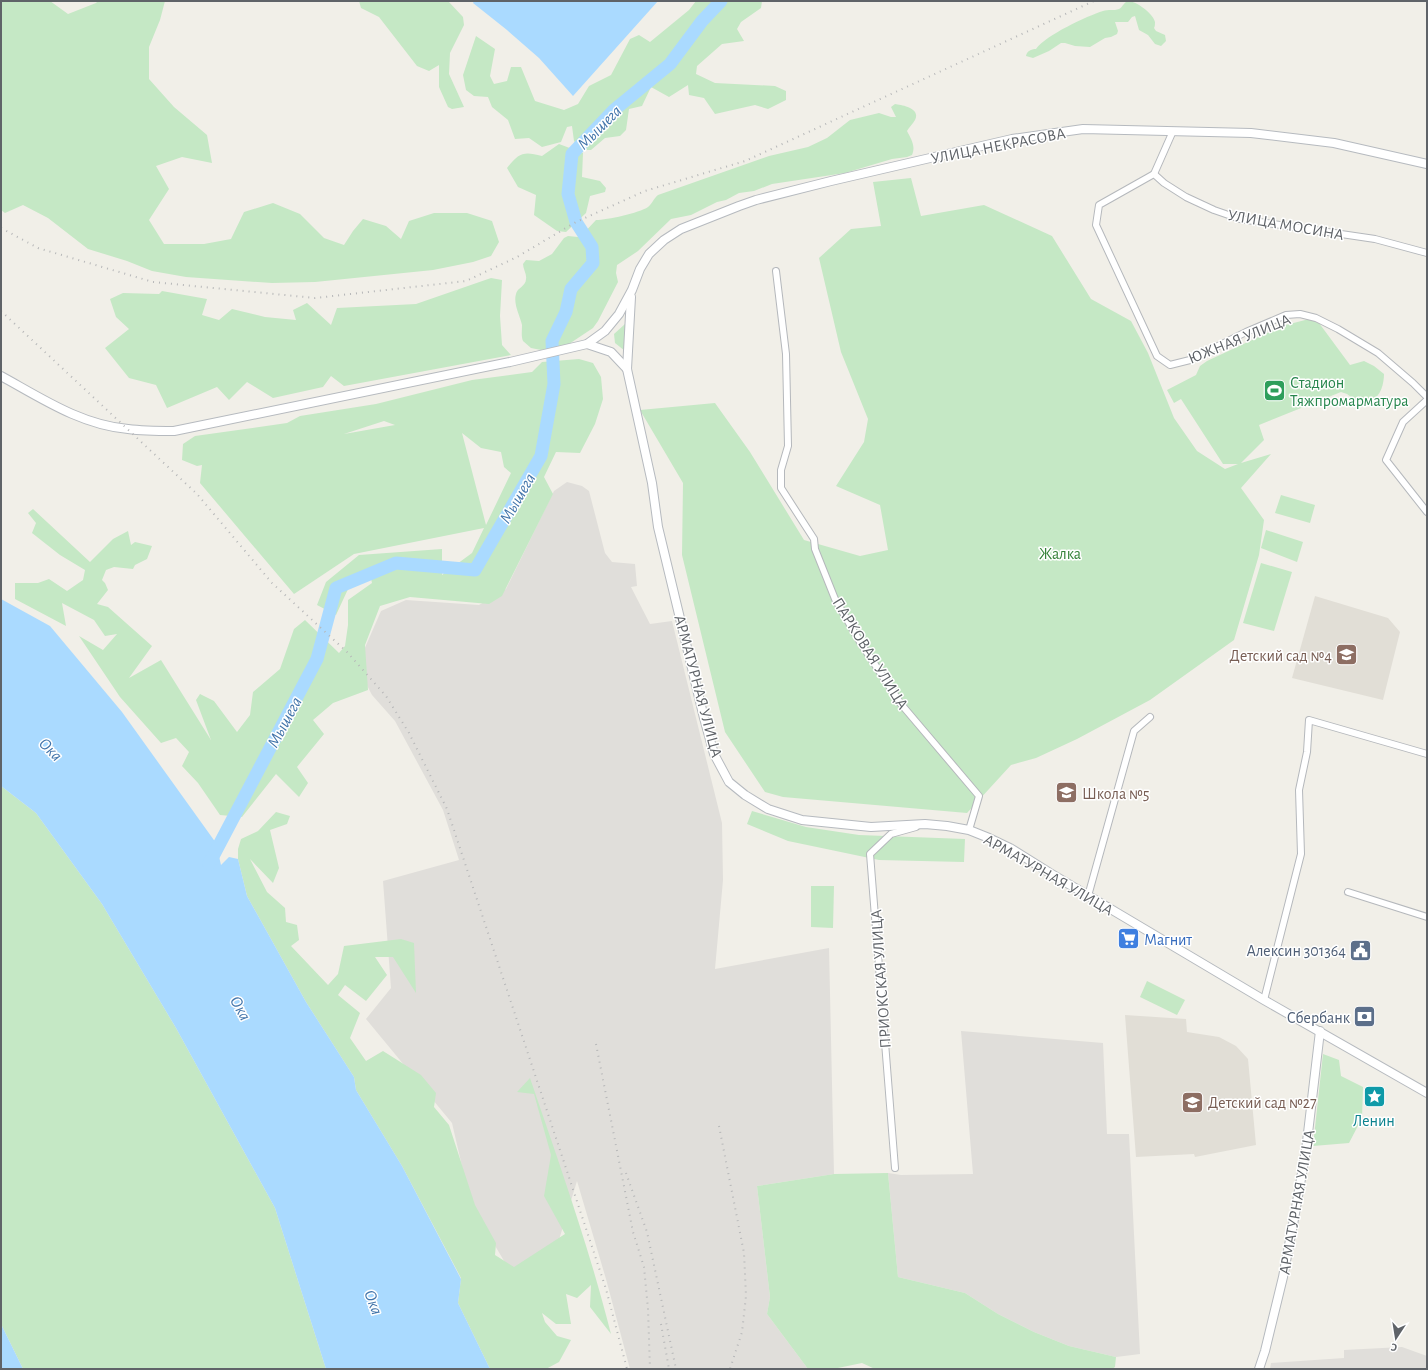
<svg xmlns="http://www.w3.org/2000/svg" width="1428" height="1370" font-family="'Alegreya Sans',sans-serif">
  <style>
    .industrial { fill: #e0deda }
    .education { fill: #e1ded6 }
    .green { fill: #c5e8c5; fill-rule: evenodd }
    .water { fill: #aadaff }
    .lines { fill: none; stroke-linecap: round; stroke-linejoin: round }
    .river { stroke: #aadaff; stroke-width: 13 }
    .street-casing { stroke: #b5b8bc; stroke-width: 8 }
    .secondary-casing { stroke: #b6babf; stroke-width: 10 }
    .street { stroke: #fff; stroke-width: 6 }
    .secondary { stroke: #fff; stroke-width: 8 }
    .rail { stroke: #b6b7b8; stroke-width: 2; stroke-dasharray: 1 5; stroke-linecap: butt }
    .labels { text-anchor: middle; stroke-width: 3; stroke-linejoin: round; paint-order: stroke }
    .street-label { font-size: 16px; fill: #5f6368; stroke: #fff }
    .leisure-label { font-size: 16px; fill: #27864d; stroke: #fff; text-anchor: start }
    .park-label { font-size: 16px; fill: #348238; stroke: #fff }
    .education-label { font-size: 16px; fill: #785e54; stroke: #fff; text-anchor: start }
    .shop-label { font-size: 16px; fill: #366cbe; stroke: #fff; text-anchor: start }
    .service-label { font-size: 16px; fill: #4e5e75; stroke: #fff; text-anchor: end }
    .culture-label { font-size: 16px; fill: #0d838f; stroke: #fff }
    .water-label { font-size: 17px; font-style: italic; fill: #4174aa; stroke: #fff }
  </style>
  <rect width="100%" height="100%" fill="#f1efe8"/>
  <!-- industrial -->
  <g class="industrial">
    <polygon points="567,482 582,486 589,491 605,553 612,562 635,564 637,586 631,587 650,624 672,621 722,823 723,880 715,969 829,948 834,1174 757,1186 770,1297 767,1314 808,1369 630,1369 606,1279 577,1181 558,1243 510,1271 471,1205 452,1123 366,1019 391,988 383,881 459,860 443,810 395,721 372,695 357,666 381,611 406,600 479,605 506,589 554,491"/>
    <polygon points="961,1031 1103,1043 1107,1134 1129,1134 1140,1354 1116,1357 1069,1346 1034,1332 998,1314 965,1293 898,1277 888,1173 901,1175 973,1174"/>
    <polygon points="1402,1347 1427,1356 1427,1369 1270,1369 1271,1363 1344,1358 1344,1350"/>
  </g>
  <!-- education -->
  <g class="education">
    <polygon points="1315,596 1388,618 1400,632 1383,700 1292,678"/>
    <polygon points="1125,1015 1186,1019 1187,1032 1219,1037 1236,1046 1248,1059 1256,1145 1195,1157 1194,1154 1136,1157"/>
  </g>
  <!-- green -->
  <g class="green">
    <polygon points="1,1 50,1 68,14 96,3 98,1 165,1 160,20 149,47 149,79 174,107 207,135 212,163 182,157 156,166 169,189 149,220 164,244 204,244 231,239 244,212 273,203 300,214 324,238 344,245 353,231 363,219 386,226 401,239 409,221 434,213 467,213 492,221 499,242 491,256 473,262 433,270 315,282 272,283 186,277 152,271 127,261 88,249 48,218 23,205 5,213 1,210"/>
    <polygon points="359,1 448,1 463,17 464,25 450,53 449,74 464,107 452,109 448,107 439,87 439,65 429,71 417,66 379,17 361,8"/>
    <polygon points="696,1 762,1 761,8 741,22 737,29 744,41 722,44 697,66 696,74 715,83 775,86 786,91 786,100 768,109 755,105 715,114 704,98 689,95 688,85 669,97 651,87 642,106 629,109 626,130 620,136 605,138 591,150 581,150 574,141 572,126 567,127 561,142 542,147 529,138 515,139 508,120 492,107 488,97 474,96 466,90 463,75 476,36 495,49 490,76 494,84 507,81 511,67 521,67 535,101 564,110 578,104 589,86 611,75 630,39 639,35 650,42 689,10"/>
    <path d="M1128 1C1136 1 1153 13 1155 22 1155 23 1155 27 1154 28L1156 31 1165 35 1166 41 1161 46 1155 44 1148 35 1139 30 1135 16 1132 17 1128 22H1115L1118 31 1117 34 1111 37 1105 38 1090 47 1075 46 1065 43H1061L1049 51 1033 58 1026 56C1027 51 1031 49 1036 49 1046 35 1087 16 1103 11 1108 9 1114 11 1119 9 1123 7 1123 3 1128 1Z"/>
    <path d="M895 104C902 105 921 108 915 120 913 124 909 127 907 131 911 139 916 146 912 155L907 157 892 159 845 173 772 184 754 191 739 193 726 200 717 202 691 215 671 219 638 251 617 265 616 273 618 282 598 321 593 328 569 344 541 350 531 348 523 341C521 336 522 331 522 325 520 316 513 304 516 294 517 288 526 286 526 279 527 274 523 269 523 264L526 260 539 261 552 254 564 238 568 236 578 237 582 235 596 220C607 220 639 213 648 207 652 204 654 198 658 195L769 156 808 147 827 138 850 120 879 113 891 117H896L891 107Z"/>
    <path d="M559 144 583 153 582 177 600 181 606 188 605 192 590 196 586 213 566 232 557 231 534 215 536 195 518 187 507 168C519 153 523 151 542 156Z"/>
    <path d="M911 178 921 216 984 205 1052 236 1091 299 1131 321 1148 353 1174 418 1197 451 1225 469 1238 464H1223L1181 399 1174 403 1167 390 1196 375 1200 366 1207 361 1282 326 1309 319 1319 323 1350 365 1364 361 1374 366 1384 374C1384 383 1381 396 1372 400 1367 402 1361 401 1356 401L1347 394 1341 392 1259 425 1264 440 1241 463 1271 454 1241 488 1264 520 1259 555 1234 640 1150 700 1077 739 1036 758 1011 765 967 813 783 797 765 792 725 732 682 555 683 483 640 410 715 403 750 452 804 540 860 556 888 550 880 505 836 486 864 442 868 419 841 352 819 258 851 229 881 226 873 182Z"/>
    <polygon points="491,278 502,280 500,316 502,345 511,355 344,386 331,376 323,387 273,398 247,382 229,400 217,387 167,408 156,385 129,378 105,348 129,329 116,317 110,299 123,293 159,294 162,291 207,299 202,315 219,320 232,309 265,317 296,320 293,310 307,303 331,325 337,308 416,304"/>
    <polygon points="625,324 625,351 615,343 614,334"/>
    <path d="M579 359 593 363 601 377 603 399 595 424 580 453 556 452 544 477 553 494 502 596 489 604 410 597 380 606 365 645 368 690 333 703 313 720 324 734 297 767 308 783 299 797 276 774 242 817 220 815 198 783 182 766 189 752 176 738 161 743 120 697 79 636 103 650 117 634 105 636 94 620 62 603 66 626 15 599V583H38L49 579 67 591 83 580 85 570 60 555 32 533 36 523 28 513 33 509 90 562 113 539 128 531 131 545 135 542 152 546 147 559 135 565 133 569 114 567 106 570 102 580 105 583 108 590 97 604 108 607 152 646 129 678 161 660 211 740 196 700 200 694 214 701 237 732 250 715 253 692 280 669 294 629 305 620 339 653 345 646 348 625V600L372 583 370 574 349 587 336 615 317 605 326 582 359 555 442 549V575L472 553 484 528 354 554 294 594 200 483 202 465 197 466 182 460 183 444 195 436 287 423 300 416 376 404 472 380 532 372 542 362ZM384 421 395 425 344 434ZM462 433 481 448 501 452 504 467 511 473 486 525Z"/>
    <polygon points="1281,495 1315,505 1310,523 1275,513"/>
    <polygon points="1266,530 1303,542 1297,562 1261,548"/>
    <polygon points="1261,563 1292,572 1274,631 1243,623"/>
    <polygon points="1,786 36,813 102,904 176,1028 275,1208 326,1369 23,1369 1,1324"/>
    <polygon points="752,811 806,827 859,835 965,839 964,862 879,860 788,841 747,824"/>
    <path d="M276 812 290 816 287 824 270 830 279 868 273 883 250 859 267 892 285 908 286 922 297 925 299 940 291 946 328 985 338 974 344 946 401 939 414 943 416 993 393 957H375L387 975 366 1001 345 985 338 995 360 1013 350 1038 366 1061 383 1051 421 1075 436 1093 434 1107 449 1125 475 1205 496 1243 495 1255 514 1267 565 1234 544 1196 551 1155 534 1094 517 1092 530 1078C559 1163 589 1247 611 1334L590 1307 591 1285 577 1298 566 1294 571 1324H556L542 1313 545 1322 557 1336 571 1340 559 1362 546 1369H490L458 1303 461 1278 402 1166 356 1090 354 1077 306 1002 247 896 238 859V849L241 839 258 831Z"/>
    <polygon points="811,886 834,886 833,928 811,927"/>
    <polygon points="1147,981 1185,1000 1177,1015 1140,997"/>
    <polygon points="1323,1054 1339,1060 1341,1076 1363,1087 1362,1118 1349,1143 1313,1146"/>
    <polygon points="888,1173 898,1277 965,1293 998,1314 1034,1332 1069,1346 1116,1357 1115,1367 1112,1369 875,1369 862,1363 833,1369 808,1369 767,1314 770,1297 757,1186 834,1174"/>
  </g>
  <!-- water -->
  <g class="water">
    <polygon points="474,1 658,1 573,96 539,58 507,30 473,3"/>
    <polygon points="1,599 50,626 122,712 216,843 221,865 229,857 238,859 247,896 306,1002 354,1077 356,1090 402,1166 461,1279 458,1303 490,1369 326,1369 275,1208 176,1028 102,904 36,813 1,786"/>
    <polygon points="1,1324 23,1369 1,1369"/>
  </g>
  <g class="lines">
    <!-- river -->
    <polyline class="river" points="209,864 317,659 336,588 396,563 475,570 541,456 554,384 552,341 566,312 571,289 593,263 592,247 576,222 568,194 572,154 614,110 670,64 702,21 721,1"/>
    <defs>
      <g id="street">
        <polyline points="1154,174 1173,131"/>
        <polyline points="1427,253 1375,239 1240,219 1214,210 1186,197 1164,183 1154,174 1099,205 1096,225 1157,356 1170,365 1190,360 1246,332 1286,315 1300,314 1316,318 1338,329 1378,353 1413,383 1427,397"/>
        <polyline points="776,271 786,354 788,446 781,470 781,488 814,539 815,549 835,599 860,642 901,704 979,796 969,830"/>
        <polyline points="1427,400 1403,422 1386,460 1427,512"/>
        <polyline points="1348,892 1427,917"/>
        <polyline points="1088,896 1134,731 1150,717"/>
        <polyline points="1264,1000 1301,854 1299,790 1307,752 1309,720 1427,754"/>
        <polyline points="895,1168 870,854 891,834 916,827"/>
      </g>
      <g id="secondary">
        <polyline points="631,297 627,369 652,483 658,527 704,718 714,754 729,782 745,795 768,809 802,820 871,827 925,824 947,826 969,830 989,838 1010,848 1050,873 1264,1000 1427,1093"/>
        <polyline points="587,344 611,352 627,369"/>
        <path d="M1 376C41 398 81 425 128 429 143 431 159 431 174 431L510 362 587 344 605 331 619 314 632 290 640 269 649 254 664 240 681 229 739 206 756 200 831 181 1012 139 1083 129 1251 133 1334 143 1427 164"/>
        <polyline points="1259,1369 1265,1351 1283,1277 1294,1219 1306,1150 1320,1031"/>
      </g>
    </defs>
    <!-- street casing -->
    <use href="#street" class="street-casing"/>
    <!-- secondary casing -->
    <use href="#secondary" class="secondary-casing"/>
    <!-- street -->
    <use href="#street" class="street"/>
    <!-- secondary -->
    <use href="#secondary" class="secondary"/>
    <!-- rail -->
    <g class="rail">
      <polyline points="1,228 38,248 153,282 315,298 466,281 517,257 576,222 645,191 745,161 1094,1"/>
      <polyline points="1,311 197,494 272,583 347,652 386,696 409,733 447,809 606,1289 627,1369"/>
      <polyline points="596,1044 633,1232 644,1267 648,1309 650,1369"/>
      <polyline points="719,1126 744,1253 746,1296 742,1332 730,1369"/>
      <polyline points="626,1173 647,1232 676,1369"/>
      <polyline points="661,1324 669,1369"/>
    </g>
  </g>
  <!-- icons -->
  <defs>
    <symbol id="stadium-square" viewBox="-11 -11 22 22"><rect x="-9" y="-9" width="18" height="18" rx="4" fill="#2e9e5b" stroke="#fff"/><path d="M0-5a6.5 5 0 1 0 0 10a6.5 5 0 1 0 0-10ZM-3.5-1.8h7v3.6h-7Z" fill="#fff"/></symbol>
    <symbol id="school-square" viewBox="-11 -11 22 22"><rect x="-9" y="-9" width="18" height="18" rx="4" fill="#8d6e63" stroke="#fff"/><path d="M0-5L7-2L0 1L-7-2ZM-4 1L0 2.5L4 1V4Q0 6-4 4Z" fill="#fff"/></symbol>
    <symbol id="supermarket-square" viewBox="-11 -11 22 22"><rect x="-9" y="-9" width="18" height="18" rx="4" fill="#3f7fe0" stroke="#fff"/><path d="M-6-5.5h2.5l.6 2H6L4.5 2H-2.5L-4.4-4H-6ZM-1.5 3.2a1.3 1.3 0 1 0 .1 0ZM3 3.2a1.3 1.3 0 1 0 .1 0Z" fill="#fff"/></symbol>
    <symbol id="civic-square" viewBox="-11 -11 22 22"><rect x="-9" y="-9" width="18" height="18" rx="4" fill="#5c6f8a" stroke="#fff"/><path d="M-.6-6.5H3V-4.5H.6V-3L4-1V1h2V6H-6V1h2V-1L-.6-3ZM-1.2 2.5V6h2.4V2.5Z" fill="#fff"/></symbol>
    <symbol id="bank-square" viewBox="-11 -11 22 22"><rect x="-9" y="-9" width="18" height="18" rx="4" fill="#5c6f8a" stroke="#fff"/><path d="M-6-4H6V4H-6ZM0-2.3a2.3 2.3 0 1 0 0 4.6a2.3 2.3 0 1 0 0-4.6Z" fill="#fff"/></symbol>
    <symbol id="sight-square" viewBox="-11 -11 22 22"><rect x="-9" y="-9" width="18" height="18" rx="4" fill="#0f9aa8" stroke="#fff"/><path d="M0-6L1.8-2.2L6-1.7L2.9 1.2L3.7 5.4L0 3.3L-3.7 5.4L-2.9 1.2L-6-1.7L-1.8-2.2Z" fill="#fff"/></symbol>
  </defs>
  <g fill-rule="evenodd">
    <use href="#stadium-square" x="1262" y="378" width="25" height="25"/>
    <use href="#school-square" x="1334" y="642" width="25" height="25"/>
    <use href="#school-square" x="1054" y="780" width="25" height="25"/>
    <use href="#supermarket-square" x="1116" y="926" width="25" height="25"/>
    <use href="#civic-square" x="1348" y="938" width="25" height="25"/>
    <use href="#bank-square" x="1352" y="1004" width="25" height="25"/>
    <use href="#sight-square" x="1362" y="1084" width="25" height="25"/>
    <use href="#school-square" x="1180" y="1090" width="25" height="25"/>
  </g>
  <g class="labels">
    <!-- street labels -->
    <g class="street-label">
      <text transform="translate(998 145) rotate(-11)" y="6">УЛИЦА НЕКРАСОВА</text>
      <text transform="translate(1286 224) rotate(10)" y="6">УЛИЦА МОСИНА</text>
      <text transform="translate(1239 338) rotate(-22)" y="6">ЮЖНАЯ УЛИЦА</text>
      <text transform="translate(871 653) rotate(58)" y="6">ПАРКОВАЯ УЛИЦА</text>
      <text transform="translate(699 686) rotate(75)" y="6">АРМАТУРНАЯ УЛИЦА</text>
      <text transform="translate(1049 874) rotate(30)" y="6">АРМАТУРНАЯ УЛИЦА</text>
      <text transform="translate(880 979) rotate(-94)" y="6">ПРИОКСКАЯ УЛИЦА</text>
      <text transform="translate(1296 1202) rotate(-80)" y="6">АРМАТУРНАЯ УЛИЦА</text>
    </g>
    <!-- leisure labels -->
    <g class="leisure-label">
      <text x="1290" y="388">Стадион<tspan x="1290" dy="18">Тяжпромарматура</tspan></text>
    </g>
    <!-- park labels -->
    <g class="park-label">
      <text x="1060" y="559">Жалка</text>
    </g>
    <!-- education labels -->
    <g class="education-label">
      <text x="1332" y="661" text-anchor="end">Детский сад №4</text>
      <text x="1082" y="799">Школа №5</text>
      <text x="1208" y="1108">Детский сад №27</text>
    </g>
    <!-- shop labels -->
    <g class="shop-label">
      <text x="1144" y="945">Магнит</text>
    </g>
    <!-- service labels -->
    <g class="service-label">
      <text x="1346" y="956">Алексин 301364</text>
      <text x="1350" y="1023">Сбербанк</text>
    </g>
    <!-- culture labels -->
    <g class="culture-label">
      <text x="1374" y="1126">Ленин</text>
    </g>
    <!-- water labels -->
    <g class="water-label">
      <text transform="translate(599 127) rotate(-45)" y="6">Мышега</text>
      <text transform="translate(517 498) rotate(-60)" y="6">Мышега</text>
      <text transform="translate(284 722) rotate(-62)" y="6">Мышега</text>
      <text transform="translate(51 749) rotate(45)" y="6">Ока</text>
      <text transform="translate(241 1008) rotate(61)" y="6">Ока</text>
      <text transform="translate(374 1302) rotate(70)" y="6">Ока</text>
    </g>
  </g>
  <!-- border -->
  <rect width="1428" height="1370" fill="none" stroke="#5f6368" stroke-width="4"/>
  <!-- north arrow -->
  <g transform="translate(1396 1338) rotate(192)" stroke="#ffffff" stroke-width="3" paint-order="stroke">
  <path d="M0-3L7 15L0 10L-7 15Z" fill="#5f6368"/>
  <text y="-6" font-size="11" font-weight="bold" text-anchor="middle" fill="#5f6368">С</text>
  </g>
</svg>
